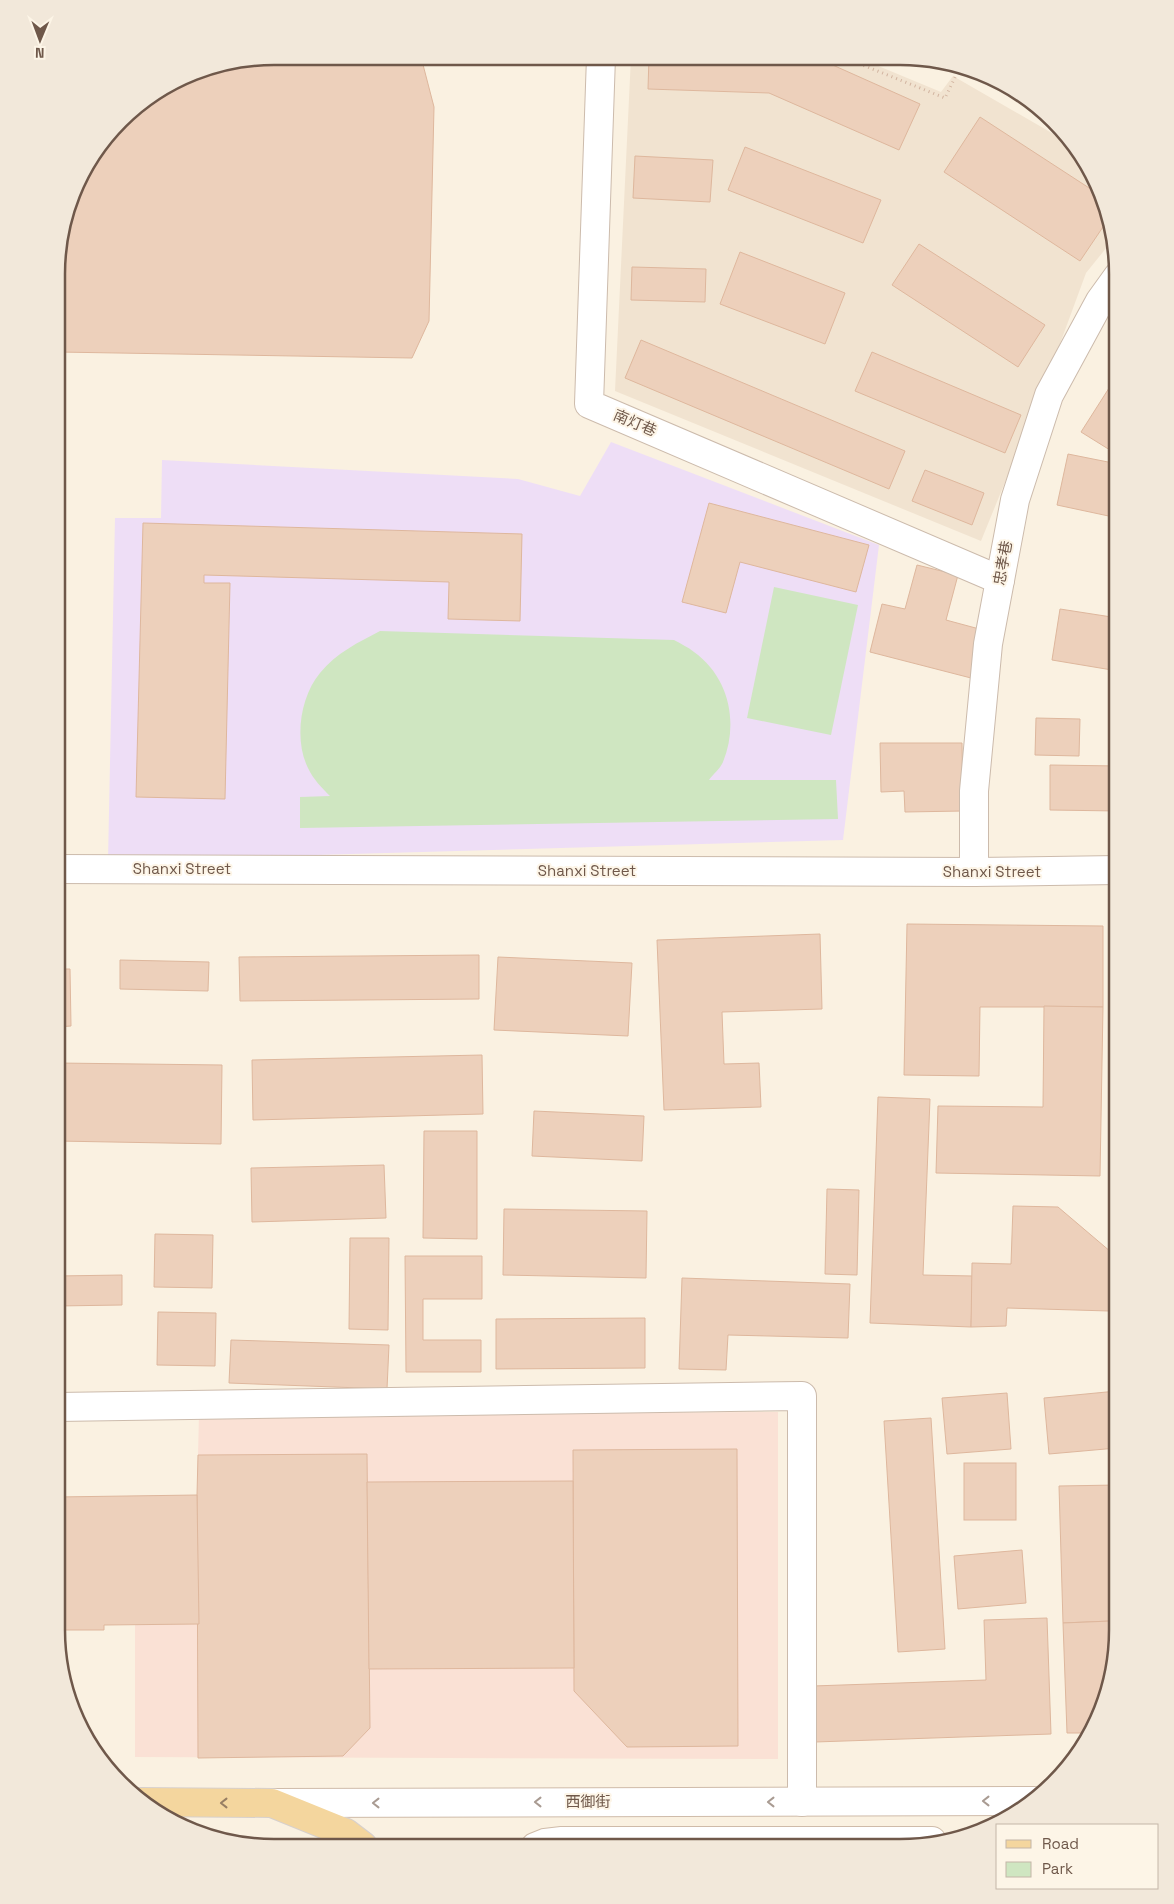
<svg xmlns="http://www.w3.org/2000/svg" width="1174" height="1904" font-family="'Space Grotesk','Noto Sans SC',sans-serif">
  <style>
    .residential { fill: #f1e3d0 }
    .commercial { fill: #fae1d5 }
    .education { fill: #eedef6 }
    .green { fill: #cfe6c1 }
    .building { fill: #edd0bb; stroke: #deb79d }
    .lines { fill: none; stroke-linecap: round; stroke-linejoin: round }
    .street-casing { stroke: #ccbbac; stroke-width: 30 }
    .secondary-casing { stroke: #cfbba9; stroke-width: 30 }
    .primary-casing { stroke: #d7d0cc; stroke-width: 30 }
    .path { stroke: #d1b39f; stroke-width: 3; stroke-dasharray: 1 4; stroke-linecap: butt }
    .street { stroke: #fff; stroke-width: 28 }
    .secondary { stroke: #fff; stroke-width: 28 }
    .primary { stroke: #f4d69e; stroke-width: 28 }
    .oneway { stroke: #a99b92 }
    .oneway2 { stroke: #977e63 }
    .labels { text-anchor: middle; stroke-width: 4; stroke-linejoin: round; paint-order: stroke }
    .street-label { font-size: 15px; fill: #6f584a; stroke: #fdf5e7 }
    .rim { fill: none; stroke: #6f584a; stroke-width: 2.5 }
  </style>
  <rect width="100%" height="100%" fill="#faf1e1"/>
  <!-- residential -->
  <polygon class="residential" points="631,57 859,58 941,92 953,76 1076,147 1101,191 1111,242 1086,273 1047,379 981,541 615,391"/>
  <!-- commercial -->
  <polygon class="commercial" points="778,1412 778,1759 135,1757 135,1625 199,1623 197,1495 199,1415"/>
  <!-- education -->
  <polygon class="education" points="611,442 879,545 843,840 108,861 115,518 161,518 162,460 518,479 580,496"/>
  <!-- green -->
  <g class="green">
    <polygon points="774,587 858,605 831,735 747,718"/>
    <path d="M380 631 674 640C681 644 688 647 694 652 729 677 739 723 723 762 720 769 713 774 709 780H836L838 819 300 828V797L330 796C322 788 313 779 308 768 294 740 300 697 320 673 336 653 359 642 380 631Z"/>
  </g>
  <!-- building -->
  <g class="building">
    <polygon points="274,56 421,57 434,107 429,321 412,358 58,352 58,246 79,177 130,110 191,73"/>
    <polygon points="649,57 817,58 920,104 899,150 769,93 648,89"/>
    <polygon points="980,117 1103,197 1107,221 1080,261 944,172"/>
    <polygon points="745,147 881,200 863,243 728,190"/>
    <polygon points="635,156 713,160 710,202 633,198"/>
    <polygon points="919,244 1045,325 1018,367 892,285"/>
    <polygon points="740,252 845,293 825,344 720,304"/>
    <polygon points="632,267 706,269 705,302 631,300"/>
    <polygon points="641,340 905,451 889,489 625,378"/>
    <polygon points="872,352 1021,415 1005,453 855,391"/>
    <polygon points="1118,374 1118,455 1081,432"/>
    <polygon points="1068,454 1118,464 1118,518 1057,505"/>
    <polygon points="925,470 984,493 972,525 912,501"/>
    <polygon points="709,503 869,545 856,592 740,562 726,613 682,602"/>
    <polygon points="143,523 522,534 520,621 448,619 449,582 204,575 204,583 230,583 225,799 136,797"/>
    <polygon points="917,565 958,575 946,620 983,630 971,678 870,652 882,604 905,609"/>
    <polygon points="1060,609 1118,618 1118,671 1052,660"/>
    <polygon points="1036,718 1080,719 1079,756 1035,755"/>
    <polygon points="880,743 962,743 963,811 905,812 904,791 881,792"/>
    <polygon points="1050,765 1118,766 1118,811 1050,810"/>
    <polygon points="907,924 1103,926 1103,1007 980,1007 979,1076 904,1075"/>
    <polygon points="820,934 822,1009 722,1012 724,1064 759,1063 761,1107 664,1110 657,940"/>
    <polygon points="479,955 479,999 240,1001 239,957"/>
    <polygon points="498,957 632,963 628,1036 494,1030"/>
    <polygon points="120,960 209,962 208,991 120,989"/>
    <polygon points="57,969 70,969 71,1026 57,1027"/>
    <polygon points="1044,1006 1103,1007 1100,1176 936,1173 938,1106 1043,1107"/>
    <polygon points="482,1055 483,1114 253,1120 252,1060"/>
    <polygon points="57,1063 222,1065 221,1144 57,1141"/>
    <polygon points="878,1097 930,1099 923,1275 973,1276 971,1327 870,1323"/>
    <polygon points="534,1111 644,1116 642,1161 532,1156"/>
    <polygon points="424,1131 477,1131 477,1239 423,1238"/>
    <polygon points="384,1165 386,1218 252,1222 251,1168"/>
    <polygon points="827,1189 859,1190 857,1275 825,1274"/>
    <polygon points="1013,1206 1058,1207 1111,1252 1109,1311 1007,1308 1006,1326 971,1327 972,1263 1011,1264"/>
    <polygon points="504,1209 647,1211 646,1278 503,1275"/>
    <polygon points="155,1234 213,1235 212,1288 154,1287"/>
    <polygon points="350,1238 389,1238 388,1330 349,1329"/>
    <polygon points="405,1256 482,1256 482,1299 423,1299 423,1340 481,1340 481,1372 406,1372"/>
    <polygon points="122,1275 122,1305 57,1306 57,1276"/>
    <polygon points="682,1278 850,1284 848,1338 728,1335 726,1370 679,1369"/>
    <polygon points="158,1312 216,1313 215,1366 157,1365"/>
    <polygon points="645,1318 645,1368 496,1369 496,1319"/>
    <polygon points="231,1340 389,1345 387,1389 229,1383"/>
    <polygon points="1117,1391 1117,1448 1049,1454 1044,1398"/>
    <polygon points="1007,1393 1011,1449 947,1454 942,1398"/>
    <polygon points="931,1418 945,1649 898,1652 884,1421"/>
    <polygon points="737,1449 738,1746 627,1747 574,1691 573,1450"/>
    <polygon points="367,1454 370,1728 343,1756 198,1758 197,1495 198,1455"/>
    <rect x="964" y="1463" width="52" height="57"/>
    <polygon points="573,1481 574,1668 369,1669 367,1482"/>
    <polygon points="1117,1485 1117,1527 1109,1528 1111,1621 1063,1623 1059,1486"/>
    <polygon points="197,1495 199,1624 104,1625 104,1630 65,1630 65,1675 56,1630 56,1497"/>
    <polygon points="1022,1550 1026,1603 958,1609 954,1556"/>
    <polygon points="1047,1618 1051,1734 815,1742 813,1686 986,1680 984,1620"/>
    <polygon points="1111,1621 1117,1621 1117,1645 1101,1713 1090,1733 1067,1733 1063,1623"/>
  </g>
  <g class="lines">
    <defs>
      <g id="street">
        <polyline points="601,57 589,404 1000,580"/>
        <polyline points="57,869 974,872 1118,870"/>
        <polyline points="974,872 974,791 988,644 1015,500 1049,395 1100,301 1118,276"/>
        <polyline points="57,1407 802,1396 802,1802"/>
      </g>
      <g id="secondary">
        <polyline points="272,1803 1034,1801"/>
        <polyline points="535,1847 545,1843 562,1841 932,1841"/>
      </g>
      <polyline id="primary" points="141,1802 272,1803 346,1833 363,1846"/>
    </defs>
    <!-- street casing -->
    <use href="#street" class="street-casing"/>
    <!-- secondary casing -->
    <use href="#secondary" class="secondary-casing"/>
    <!-- primary casing -->
    <use href="#primary" class="primary-casing"/>
    <!-- path -->
    <polyline class="path" points="845,58 945,98 960,67"/>
    <!-- street -->
    <use href="#street" class="street"/>
    <!-- secondary -->
    <use href="#secondary" class="secondary"/>
    <!-- primary -->
    <use href="#primary" class="primary"/>
  </g>
  <!-- one-way arrows -->
  <defs><path id="oneway-chevron" d="M-2-3.5L2.5 0L-2 3.5" fill="none" stroke-width="1.6" stroke-linecap="round" stroke-linejoin="round" transform="scale(1.25)"/></defs>
  <g class="oneway">
    <use href="#oneway-chevron" transform="translate(986 1801) rotate(180)"/>
    <use href="#oneway-chevron" transform="translate(538 1802) rotate(180)"/>
    <use href="#oneway-chevron" transform="translate(771 1802) rotate(180)"/>
    <use href="#oneway-chevron" transform="translate(376 1803) rotate(180)"/>
  </g>
  <use class="oneway2" href="#oneway-chevron" transform="translate(224 1803) rotate(-180)"/>
  <g class="labels">
    <!-- street labels -->
    <g class="street-label">
      <text transform="translate(635 423) rotate(23)" y="5">南灯巷</text>
      <text transform="translate(1003 563) rotate(-80)" y="5">忠孝巷</text>
      <text x="182" y="874">Shanxi Street</text>
      <text x="587" y="876">Shanxi Street</text>
      <text x="992" y="877">Shanxi Street</text>
      <text x="588" y="1807">西御街</text>
    </g>
  </g>
  <!-- crop -->
  <path d="M0 0H1174V1904H0ZM274 65H900A209 209 0 0 1 1109 274V1630A209 209 0 0 1 900 1839H274A209 209 0 0 1 65 1630V274A209 209 0 0 1 274 65Z" fill="#f2e8da" fill-rule="evenodd"/>
  <path class="rim" d="M274 65H900A209 209 0 0 1 1109 274V1630A209 209 0 0 1 900 1839H274A209 209 0 0 1 65 1630V274A209 209 0 0 1 274 65Z"/>
  <!-- legend -->
  <rect x="996" y="1824" width="162" height="65" fill="#fdf5e7" stroke="#c4b6a8"/>
  <rect x="1006" y="1840" width="25" height="8" fill="#f4d69e" stroke="#c4b6a8"/>
  <text x="1042" y="1849" font-size="15" fill="#6f584a">Road</text>
  <rect x="1006" y="1862" width="25" height="15" fill="#cfe6c1" stroke="#c4b6a8"/>
  <text x="1042" y="1874" font-size="15" fill="#6f584a">Park</text>
  <!-- north arrow -->
  <g transform="translate(40 40) rotate(181)" stroke="#fdf5e7" stroke-width="4" paint-order="stroke">
  <path d="M0-4L9 19L0 12L-9 19Z" fill="#6f584a"/>
  <text y="-8" font-size="14" font-weight="bold" text-anchor="middle" fill="#6f584a">N</text>
  </g>
</svg>
